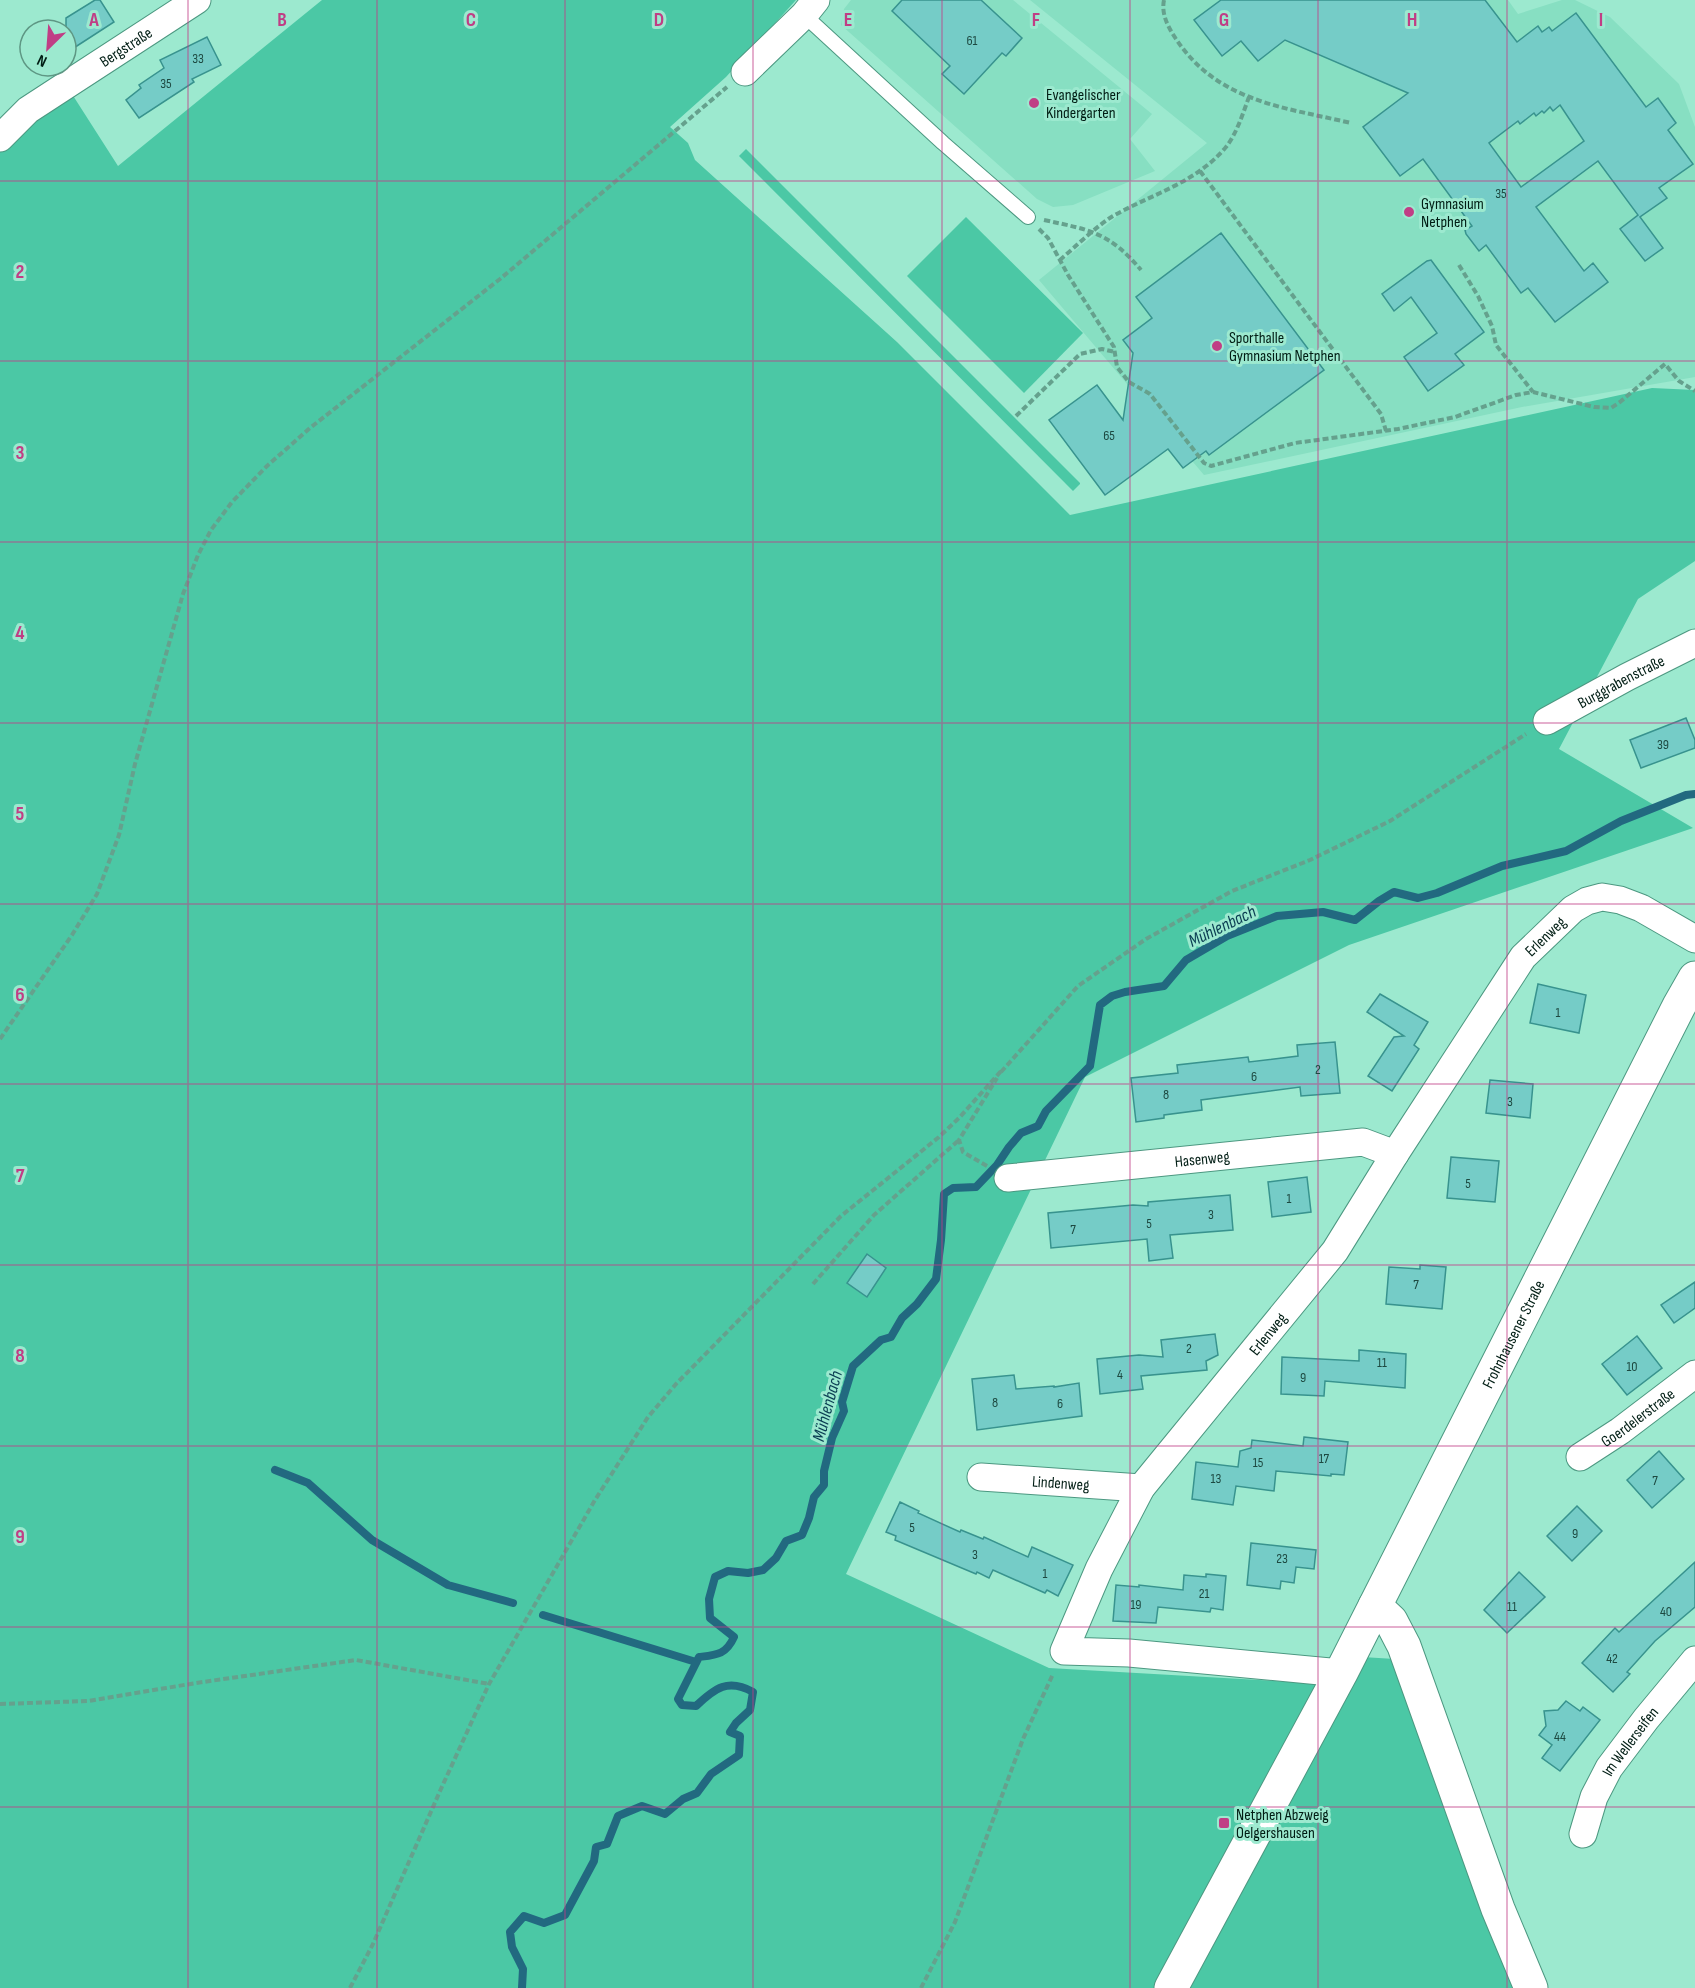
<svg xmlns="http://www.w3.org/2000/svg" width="1695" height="1988" font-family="'Sofia Sans Condensed',sans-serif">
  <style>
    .built { fill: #87dfc2 }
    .green { fill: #4bc8a5 }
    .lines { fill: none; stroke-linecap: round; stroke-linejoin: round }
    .stream { stroke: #226980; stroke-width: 8 }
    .building { fill: #75ccc7; stroke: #38938e; stroke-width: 1.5; fill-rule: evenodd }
    .lane-casing { stroke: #4c9881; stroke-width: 16 }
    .street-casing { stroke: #4c9881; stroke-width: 29 }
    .secondary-casing { stroke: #4c9881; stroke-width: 35 }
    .path { stroke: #65a18d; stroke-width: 4; stroke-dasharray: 6 3; stroke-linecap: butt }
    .lane { stroke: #fff; stroke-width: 14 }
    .street { stroke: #fff; stroke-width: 27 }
    .secondary { stroke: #fff; stroke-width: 33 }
    .grid { fill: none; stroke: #c03e85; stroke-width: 1.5; stroke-opacity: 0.55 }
    .poi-dot { fill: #c03e85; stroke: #9ce9cf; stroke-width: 2 }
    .labels { text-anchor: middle; stroke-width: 6; stroke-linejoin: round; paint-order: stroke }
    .number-label { font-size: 14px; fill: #1d4941 }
    .street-label { font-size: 16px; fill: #001d14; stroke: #9ce9cf }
    .poi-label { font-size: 16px; fill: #001d14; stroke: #9ce9cf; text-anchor: start }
    .water-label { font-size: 18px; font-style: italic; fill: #0a3d52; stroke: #9ce9cf }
    .grid-label { font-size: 20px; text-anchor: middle; font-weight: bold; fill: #c03e85; stroke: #9ce9cf; stroke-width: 6; stroke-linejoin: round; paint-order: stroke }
  </style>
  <rect width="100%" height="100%" fill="#9ce9cf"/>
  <!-- built -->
  <g class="built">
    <polygon points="851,0 1013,0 1152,114 1130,139 1155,171 1073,205 1053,207 1037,199 841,25 844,9"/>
    <polygon points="1030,0 1508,0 1518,14 1562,0 1575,0 1610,17 1679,84 1695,127 1695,377 1522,407 1204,475 1039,280 1207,143"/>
  </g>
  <!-- green -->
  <g class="green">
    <polygon points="322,0 796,0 726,77 670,127 688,143 695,160 897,342 1070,515 1652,388 1695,390 1695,561 1638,599 1559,749 1693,828 1349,945 1085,1077 846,1574 1049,1668 1346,1685 1362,1657 1395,1659 1529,1988 0,1988 0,119 63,80 118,166"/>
    <polygon points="746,149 1080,483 1080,484 1073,491 739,156"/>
    <polygon points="966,217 1083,333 1024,393 907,276"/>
  </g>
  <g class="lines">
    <!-- stream -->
    <g class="stream">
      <polyline points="275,1470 308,1483 372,1540 448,1585 513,1603"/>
      <polyline points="543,1615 696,1662"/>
      <path d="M522 1988 523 1969 512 1947 510 1932 524 1916 544 1923 565 1915 594 1861 596 1847 607 1844 618 1816 642 1806 665 1814 683 1799 697 1793 711 1774 739 1755 740 1736 730 1732 736 1723 750 1710 753 1692C728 1678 715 1688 696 1706L682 1705 678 1699 699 1657C716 1655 726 1655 734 1637L710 1618 709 1599 715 1577 728 1571 748 1573 763 1570 776 1558 786 1541 802 1535 809 1518 814 1497 824 1485V1471L832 1438 844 1411 842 1402 853 1366 881 1340 891 1337 902 1318 917 1304 936 1279 941 1240 944 1194 953 1188 976 1187 997 1165 1009 1147 1021 1133 1038 1126 1046 1111 1090 1066 1100 1005 1112 996 1125 992 1164 986 1186 960 1227 936 1277 916 1323 912 1355 920 1379 901 1394 892 1418 898 1437 893 1502 866 1566 851 1621 821 1686 795 1695 794"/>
    </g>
  </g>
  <!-- building -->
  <g class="building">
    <polygon points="95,0 100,0 114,22 66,53 66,18"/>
    <polygon points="902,0 981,0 1022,38 1006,56 1002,53 964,94 942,74 950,66 892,11"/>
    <path d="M1221 0H1485L1517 42 1538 26 1542 32 1549 27 1552 31 1576 13 1646 107 1658 98 1676 123 1668 130 1693 164 1659 188 1667 198 1640 217 1663 248 1645 261 1620 229 1638 215 1598 161 1536 207 1584 271 1593 263 1608 282 1555 322 1528 288 1521 293 1486 245 1479 251 1466 234 1465 230 1472 226 1423 159 1400 176 1363 127 1408 93 1285 40 1258 61 1241 41 1222 56 1194 20ZM1560 105 1584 141 1521 187 1489 143 1518 121 1520 124 1534 113 1536 116 1542 111 1544 113 1550 107 1553 111Z"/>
    <polygon points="207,37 221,65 192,79 194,82 139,118 126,100 141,88 139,85 164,68 160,60"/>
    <polygon points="1221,233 1324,370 1209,455 1206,451 1183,468 1168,449 1105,495 1049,420 1097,385 1123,420 1133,353 1123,340 1152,318 1136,297"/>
    <polygon points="1431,260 1484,332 1455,354 1464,365 1428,391 1404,357 1437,333 1411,297 1394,311 1382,294 1427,261"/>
    <polygon points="1686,718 1695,740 1695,748 1641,768 1630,740"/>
    <polygon points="1538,984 1586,995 1579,1033 1530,1023"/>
    <polygon points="1380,994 1428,1022 1414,1045 1419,1049 1392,1091 1368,1076 1394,1037 1404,1036 1367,1012"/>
    <polygon points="1335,1042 1340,1093 1301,1096 1300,1087 1201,1100 1202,1110 1164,1115 1164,1118 1136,1122 1131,1078 1178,1073 1177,1065 1248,1057 1249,1062 1298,1056 1297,1045"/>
    <polygon points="1490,1080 1533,1084 1530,1118 1486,1113"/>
    <polygon points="1451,1157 1499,1161 1495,1202 1447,1198"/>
    <polygon points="1307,1177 1311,1212 1272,1217 1268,1182"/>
    <polygon points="1230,1195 1233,1230 1170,1235 1173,1258 1149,1261 1147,1239 1051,1248 1048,1213 1133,1205 1148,1206 1148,1202"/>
    <polygon points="867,1254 886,1268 867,1297 847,1283"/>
    <polygon points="1420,1265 1446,1267 1442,1309 1386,1304 1389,1267 1420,1269"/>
    <polygon points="1695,1282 1695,1308 1674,1323 1661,1305"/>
    <polygon points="1215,1334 1218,1355 1206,1361 1207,1370 1141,1376 1143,1389 1100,1394 1097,1359 1139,1355 1163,1357 1161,1340"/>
    <polygon points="1637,1336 1662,1368 1627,1395 1602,1364"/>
    <polygon points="1359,1350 1406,1354 1405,1388 1325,1381 1324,1396 1281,1394 1282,1357 1359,1361"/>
    <polygon points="1014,1375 1016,1389 1054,1386 1054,1387 1079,1383 1082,1416 977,1430 972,1379"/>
    <polygon points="1304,1437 1348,1442 1344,1475 1331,1474 1331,1476 1276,1471 1274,1491 1236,1486 1233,1505 1192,1499 1196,1462 1238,1467 1240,1451 1251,1448 1252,1440 1303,1446"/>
    <polygon points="1659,1451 1684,1479 1652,1508 1627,1480"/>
    <polygon points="900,1502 919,1511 918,1513 960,1532 961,1530 983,1539 984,1537 1028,1557 1032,1547 1073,1565 1058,1596 1047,1590 1045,1593 993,1570 989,1578 977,1572 976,1574 895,1540 896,1536 886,1532"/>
    <polygon points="1577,1506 1602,1531 1572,1561 1547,1536"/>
    <polygon points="1251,1543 1316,1550 1314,1569 1296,1567 1294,1583 1281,1581 1280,1589 1247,1585"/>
    <polygon points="1695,1562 1695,1607 1655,1641 1627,1672 1630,1674 1613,1692 1582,1663 1615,1628 1619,1632"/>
    <polygon points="1519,1572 1545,1597 1507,1633 1484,1610"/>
    <polygon points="1206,1574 1226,1576 1223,1610 1211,1608 1210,1612 1158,1607 1156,1623 1113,1621 1116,1585 1139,1587 1139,1585 1183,1590 1184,1575 1206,1577"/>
    <polygon points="1566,1701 1580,1711 1583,1707 1600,1720 1560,1771 1542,1758 1552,1745 1539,1735 1546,1726 1544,1711 1558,1710"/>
  </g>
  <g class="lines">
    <defs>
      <polyline id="lane" points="804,15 943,143 1028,217"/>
      <g id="street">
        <polyline points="745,72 804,15 816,0"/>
        <path id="s1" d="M0 138 28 110 197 0"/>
        <path id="s2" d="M1547 721 1627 677 1695 643"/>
        <path id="s3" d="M1008 1178 1363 1142 1395 1154"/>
        <path id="s4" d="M1580 1457 1620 1431 1695 1374"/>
        <path id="s5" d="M981 1477 1141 1488"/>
        <path id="s6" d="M1341 1673 1129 1653 1064 1651 1099 1569 1141 1488 1335 1251 1395 1154 1523 957 1573 909 1587 901 1602 897 1620 900 1641 908 1695 939"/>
        <path id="s7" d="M1583 1834 1594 1797 1609 1768 1646 1719 1695 1660"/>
      </g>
      <g id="secondary">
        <polyline points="1375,1606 1391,1621 1404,1646 1498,1909 1531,1988"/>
        <path id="s8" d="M1171 1988 1341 1673 1679 1006 1695 978"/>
      </g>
    </defs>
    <!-- lane casing -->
    <use href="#lane" class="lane-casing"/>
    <!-- street casing -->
    <use href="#street" class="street-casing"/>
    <!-- secondary casing -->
    <use href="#secondary" class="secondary-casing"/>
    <!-- path -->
    <g class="path">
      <path d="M1164 0C1161 14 1168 27 1176 39 1218 102 1283 107 1351 123"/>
      <polyline points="1200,171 1381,414 1386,431"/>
      <path d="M1044 220C1090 230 1109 232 1141 270"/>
      <polyline points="1039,229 1048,238 1068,275 1114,347 1117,367 1129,382 1150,394 1204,463 1211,466 1295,443 1398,429 1455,417 1516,395 1533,392 1594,407 1611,408 1620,402 1665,364 1679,381 1695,391"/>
      <path d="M1060 260C1075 247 1098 225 1113 216 1152 194 1196 183 1226 147 1237 133 1243 113 1249 97"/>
      <polyline points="1459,265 1478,296 1492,326 1496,345 1533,392"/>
      <polyline points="1016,416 1080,354 1102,349 1115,352"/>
      <polyline points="0,1039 72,935 97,894 119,835 135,764 183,594 198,555 211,530 232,502 267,466 310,428 500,279 727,87"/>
      <polyline points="1001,1072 1078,986 1146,939 1232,891 1310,860 1390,821 1526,734"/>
      <polyline points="987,1166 963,1152 959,1140 997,1078"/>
      <polyline points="813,1284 874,1215 959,1140"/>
      <polyline points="0,1704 88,1701 196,1683 356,1660 489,1684"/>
      <polyline points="350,1988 373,1944 440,1791 489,1684 595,1500 648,1417 676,1384 841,1216 939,1137 959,1118 1002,1070"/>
      <polyline points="921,1988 955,1922 1023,1739 1053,1674"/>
    </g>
    <!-- lane -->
    <use href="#lane" class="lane"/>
    <!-- street -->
    <use href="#street" class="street"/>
    <!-- secondary -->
    <use href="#secondary" class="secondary"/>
  </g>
  <!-- grid -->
  <path class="grid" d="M188 0V1988M377 0V1988M565 0V1988M753 0V1988M942 0V1988M1130 0V1988M1318 0V1988M1507 0V1988M0 181H1695M0 361H1695M0 542H1695M0 723H1695M0 904H1695M0 1084H1695M0 1265H1695M0 1446H1695M0 1627H1695M0 1807H1695"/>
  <!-- markers -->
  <g class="poi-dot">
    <circle cx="1034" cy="103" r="6"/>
    <circle cx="1409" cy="212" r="6"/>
    <circle cx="1217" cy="346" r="6"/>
    <rect x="1218" y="1817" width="12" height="12" rx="3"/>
  </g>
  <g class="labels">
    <!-- number labels -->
    <g class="number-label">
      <text x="972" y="45">61</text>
      <text x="198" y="63">33</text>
      <text x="166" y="88">35</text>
      <text x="1501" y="198">35</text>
      <text x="1109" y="440">65</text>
      <text x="1663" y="749">39</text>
      <text x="1558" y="1017">1</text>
      <text x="1318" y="1074">2</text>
      <text x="1254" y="1081">6</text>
      <text x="1166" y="1099">8</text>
      <text x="1510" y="1106">3</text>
      <text x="1468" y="1188">5</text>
      <text x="1289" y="1203">1</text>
      <text x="1211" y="1219">3</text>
      <text x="1149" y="1228">5</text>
      <text x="1073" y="1234">7</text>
      <text x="1416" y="1289">7</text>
      <text x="1189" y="1353">2</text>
      <text x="1382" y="1367">11</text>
      <text x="1632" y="1371">10</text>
      <text x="1120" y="1379">4</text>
      <text x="1303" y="1382">9</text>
      <text x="995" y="1407">8</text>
      <text x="1060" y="1408">6</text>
      <text x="1324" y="1463">17</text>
      <text x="1258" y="1467">15</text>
      <text x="1216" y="1483">13</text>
      <text x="1655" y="1485">7</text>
      <text x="912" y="1532">5</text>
      <text x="1575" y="1538">9</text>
      <text x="975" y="1559">3</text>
      <text x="1282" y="1563">23</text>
      <text x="1045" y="1578">1</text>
      <text x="1204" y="1598">21</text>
      <text x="1136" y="1609">19</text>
      <text x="1512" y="1611">11</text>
      <text x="1666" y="1616">40</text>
      <text x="1612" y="1663">42</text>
      <text x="1560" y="1741">44</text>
    </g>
    <!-- street labels -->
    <g class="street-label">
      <text dy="6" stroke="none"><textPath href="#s1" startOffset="156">Bergstraße</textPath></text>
      <text dy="6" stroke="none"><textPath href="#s2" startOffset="84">Burggrabenstraße</textPath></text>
      <text dy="6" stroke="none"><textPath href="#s6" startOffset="1144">Erlenweg</textPath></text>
      <text dy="6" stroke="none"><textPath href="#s3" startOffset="195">Hasenweg</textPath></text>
      <text dy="6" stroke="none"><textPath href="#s6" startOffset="658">Erlenweg</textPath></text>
      <text dy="6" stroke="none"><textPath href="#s8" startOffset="738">Frohnhausener Straße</textPath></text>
      <text dy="6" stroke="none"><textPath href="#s4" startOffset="70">Goerdelerstraße</textPath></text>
      <text dy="6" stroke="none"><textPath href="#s5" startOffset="80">Lindenweg</textPath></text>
      <text dy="6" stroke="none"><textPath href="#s7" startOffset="105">Im Wellerseifen</textPath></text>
    </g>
    <!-- poi labels -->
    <g class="poi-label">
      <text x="1046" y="100">Evangelischer<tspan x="1046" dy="18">Kindergarten</tspan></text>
      <text x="1421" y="209">Gymnasium<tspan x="1421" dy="18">Netphen</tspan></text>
      <text x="1229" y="343">Sporthalle<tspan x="1229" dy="18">Gymnasium Netphen</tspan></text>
      <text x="1236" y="1820">Netphen Abzweig<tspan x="1236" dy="18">Oelgershausen</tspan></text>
    </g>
    <!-- water labels -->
    <g class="water-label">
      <text transform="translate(1222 926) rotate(-26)" y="6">Mühlenbach</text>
      <text transform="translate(827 1406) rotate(-75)" y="6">Mühlenbach</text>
    </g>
  </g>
  <g class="grid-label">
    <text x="94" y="26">A</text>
    <text x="282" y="26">B</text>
    <text x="471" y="26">C</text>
    <text x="659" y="26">D</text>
    <text x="848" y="26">E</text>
    <text x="1036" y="26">F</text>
    <text x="1224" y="26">G</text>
    <text x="1412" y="26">H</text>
    <text x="1601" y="26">I</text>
    <text x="20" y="278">2</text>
    <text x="20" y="459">3</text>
    <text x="20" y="639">4</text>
    <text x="20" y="820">5</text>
    <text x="20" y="1001">6</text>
    <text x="20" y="1182">7</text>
    <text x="20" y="1362">8</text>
    <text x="20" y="1543">9</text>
  </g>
  <!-- north arrow -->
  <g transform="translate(48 48) rotate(205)"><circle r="28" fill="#9ce9cf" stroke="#5e9784" stroke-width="1.5"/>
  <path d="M0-4.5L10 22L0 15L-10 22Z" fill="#c03e85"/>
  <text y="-9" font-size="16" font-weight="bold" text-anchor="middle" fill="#001d14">N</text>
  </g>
</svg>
